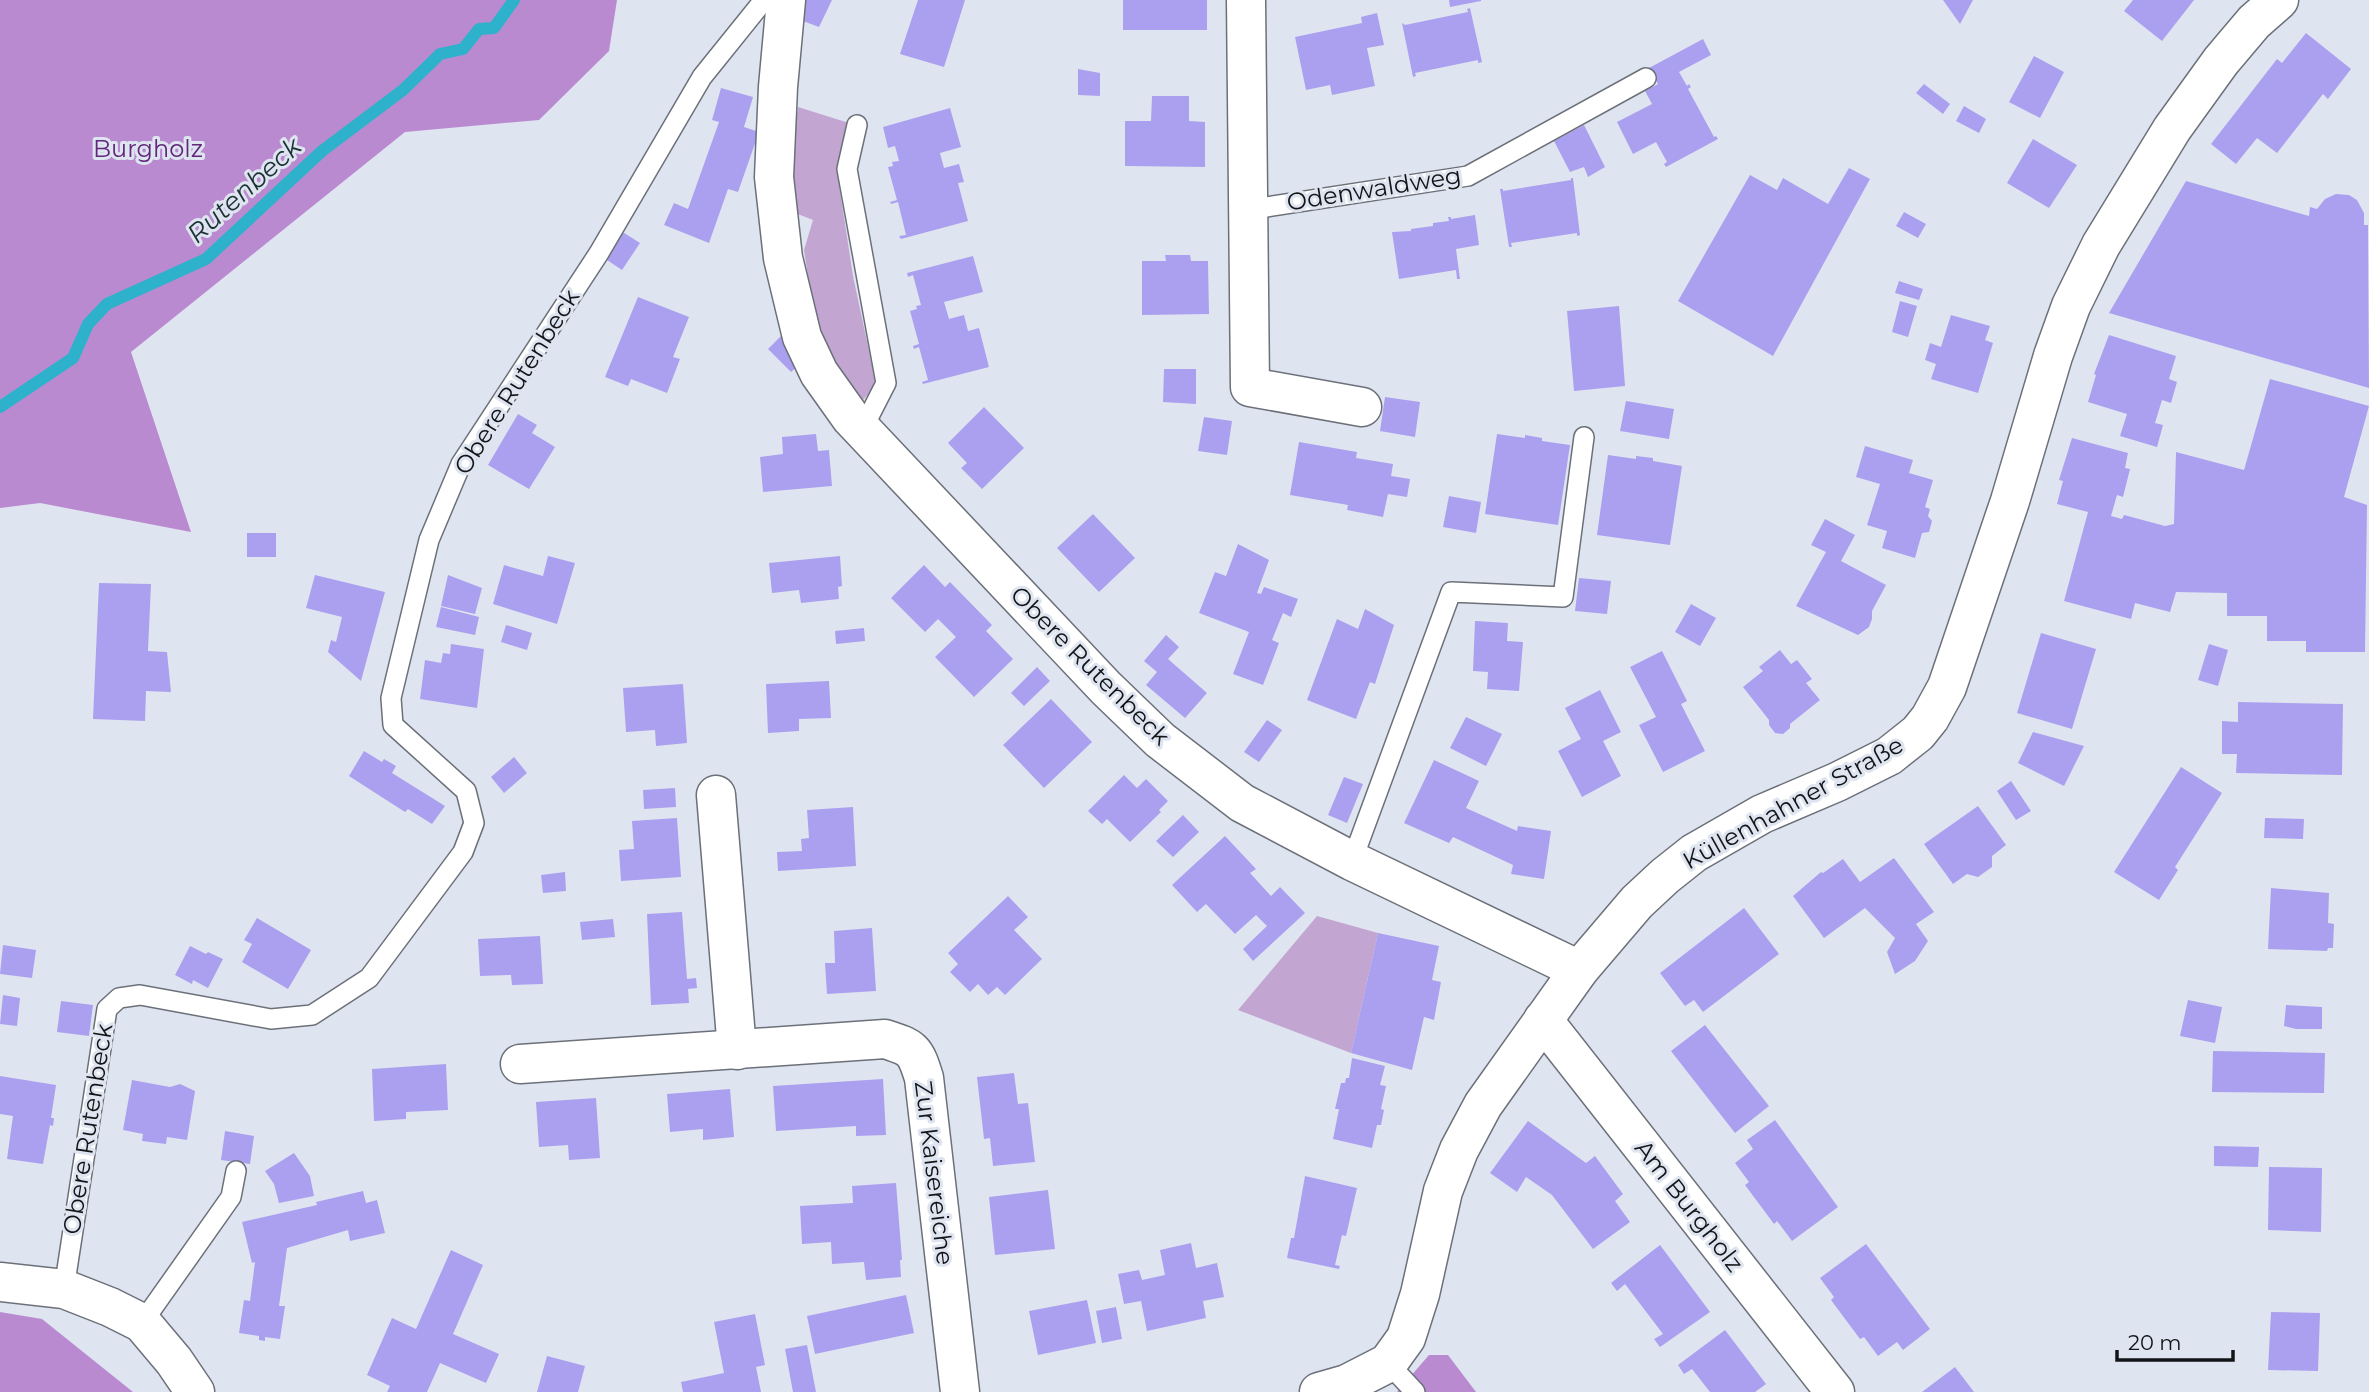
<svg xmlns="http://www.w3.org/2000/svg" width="2369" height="1392" font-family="Montserrat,sans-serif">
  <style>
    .green { fill: #c3a5d2 }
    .forest { fill: #ba8ad0 }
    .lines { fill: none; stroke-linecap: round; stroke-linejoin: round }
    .stream { stroke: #2eb1ca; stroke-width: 12 }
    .building { fill: #aba0ef }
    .service-casing { stroke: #6b7079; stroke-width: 22 }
    .minor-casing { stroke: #6b7079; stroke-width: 41 }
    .service { stroke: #fff; stroke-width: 19 }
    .minor { stroke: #fff; stroke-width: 38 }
    .labels { text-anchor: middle; stroke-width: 6; stroke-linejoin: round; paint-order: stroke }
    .park-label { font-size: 24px; fill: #62267a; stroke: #dfe5f0 }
    .street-label { font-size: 24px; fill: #121417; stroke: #dfe5f0 }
    .water-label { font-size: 26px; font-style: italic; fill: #1b3135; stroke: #dfe5f0 }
  </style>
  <rect width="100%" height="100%" fill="#dfe5f0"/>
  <!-- green -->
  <g class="green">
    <polygon points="798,107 849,123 838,178 853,276 875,379 872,390 863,400 852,399 802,298 810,289 804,250 813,220 785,209"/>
    <polygon points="1317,916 1378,933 1351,1053 1238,1010"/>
  </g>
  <!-- forest -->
  <g class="forest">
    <polygon points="0,0 617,0 609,51 539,120 405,132 131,352 191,532 40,503 0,508"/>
    <polygon points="0,1312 42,1319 133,1392 0,1392"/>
    <polygon points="1429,1355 1448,1355 1476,1392 1397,1392"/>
  </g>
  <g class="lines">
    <!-- stream -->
    <polyline class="stream" points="0,407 73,358 88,324 107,304 206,259 322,151 403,90 440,54 463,49 479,29 494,28 514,0"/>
  </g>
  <!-- building -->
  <g class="building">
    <polygon points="794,0 832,0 819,27 795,18"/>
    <polygon points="918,0 965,0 944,67 900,54"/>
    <rect x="1123" y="0" width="84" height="30"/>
    <polygon points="1449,0 1481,0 1481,1 1450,7"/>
    <polygon points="1943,0 1973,0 1960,24"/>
    <polygon points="2133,0 2194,0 2162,41 2124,11"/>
    <polygon points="1470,8 1482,62 1478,63 1478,60 1415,73 1416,76 1413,77 1402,23 1405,25 1468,12 1467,9"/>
    <polygon points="1377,13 1384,45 1367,48 1375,86 1332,95 1330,85 1306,90 1295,37 1362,23 1361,17"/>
    <polygon points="2306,33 2351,69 2328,99 2323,94 2277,153 2257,138 2236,164 2211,144 2277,59 2282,63"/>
    <polygon points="1703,39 1711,55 1679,72 1687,86 1689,84 1691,87 1688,89 1714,137 1716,136 1718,139 1666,167 1664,164 1667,162 1656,142 1633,154 1617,122 1652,104 1645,91 1658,84 1649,68"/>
    <polygon points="2034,56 2064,72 2040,118 2009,102"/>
    <polygon points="1078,69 1100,73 1100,96 1078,95"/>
    <polygon points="1924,84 1950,104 1943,114 1916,93"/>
    <polygon points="721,88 753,97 744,127 759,132 738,192 728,189 709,243 664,225 674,203 688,209 719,122 712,120"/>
    <polygon points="1152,96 1189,96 1189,121 1205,122 1205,167 1125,166 1125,121 1151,121"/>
    <polygon points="1964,106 1986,119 1979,133 1956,121"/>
    <polygon points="950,108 961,147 940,153 944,168 959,164 964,182 958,183 968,221 901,239 899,236 906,235 898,202 891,204 890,202 897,200 888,167 893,166 892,162 899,161 895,146 888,148 883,127"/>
    <polygon points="1584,125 1605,167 1588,177 1584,167 1570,172 1554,141"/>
    <polygon points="2033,139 2077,165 2049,208 2007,183"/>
    <polygon points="1849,168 1870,179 1773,356 1678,301 1750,175 1777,190 1783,178 1828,204"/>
    <polygon points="1571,178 1573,178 1580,235 1577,236 1577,233 1511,243 1512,247 1509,247 1500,189 1503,189 1503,191 1571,180"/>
    <polygon points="2186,181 2309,216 2310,207 2317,209 2325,199 2336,194 2349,195 2357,200 2364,213 2364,225 2368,225 2369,388 2109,313"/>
    <polygon points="1904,212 1926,224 1918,238 1896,226"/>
    <polygon points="1475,215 1479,245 1456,249 1460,279 1457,279 1456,270 1399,279 1392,232 1411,231 1411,229 1433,226 1433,223 1449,221 1448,217 1451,217 1451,219"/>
    <polygon points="621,231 640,243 622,270 604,258"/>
    <polygon points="1165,255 1190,255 1191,261 1208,261 1209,314 1142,315 1142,261 1166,261"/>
    <polygon points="973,256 983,292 944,302 949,319 964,315 968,331 979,328 989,367 923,384 922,382 928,380 919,347 914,349 913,346 919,344 910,311 917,309 916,306 921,305 913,275 908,277 907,273"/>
    <polygon points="1899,281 1923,289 1919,300 1895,293"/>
    <polygon points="638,297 689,317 673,357 680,359 667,393 631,379 628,386 605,377"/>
    <polygon points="1900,301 1917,306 1908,337 1892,332"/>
    <polygon points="1619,306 1625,386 1574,391 1567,311"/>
    <polygon points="1951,315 1990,326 1985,340 1993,343 1978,393 1931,379 1936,364 1925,360 1930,343 1941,347"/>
    <polygon points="2109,335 2176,356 2169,379 2177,382 2171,403 2162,400 2155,423 2163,425 2157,447 2120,436 2127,414 2088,402 2096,375 2094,374"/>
    <polygon points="781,336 805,360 791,372 768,349"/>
    <polygon points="1164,369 1196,369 1196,404 1163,402"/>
    <polygon points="2270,379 2369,406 2344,497 2367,505 2365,652 2306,652 2306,641 2267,641 2267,616 2227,616 2227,593 2176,592 2170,612 2135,603 2131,619 2064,601 2088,512 2057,504 2063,481 2059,480 2072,438 2128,453 2125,468 2130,469 2123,497 2117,495 2111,516 2122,519 2124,515 2165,526 2174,524 2176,452 2244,470"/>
    <polygon points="1385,397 1420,402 1415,437 1380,431"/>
    <polygon points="1626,401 1674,409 1669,439 1620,431"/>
    <polygon points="984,407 1024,448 982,489 961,468 967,463 948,443"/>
    <polygon points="518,414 537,425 532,433 555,447 529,489 488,465"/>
    <polygon points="1204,417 1232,421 1227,455 1198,451"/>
    <polygon points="816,434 818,451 829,450 832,486 763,492 760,457 783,454 782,437"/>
    <polygon points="1497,434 1525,438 1525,435 1542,438 1542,441 1570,445 1558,525 1485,514"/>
    <polygon points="1299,442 1357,452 1356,458 1393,464 1391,476 1410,479 1407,497 1388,494 1383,517 1347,510 1348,505 1290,495"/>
    <polygon points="1865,446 1913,460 1909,473 1933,480 1925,507 1930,509 1928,516 1932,521 1929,532 1922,533 1915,558 1882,548 1887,531 1867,525 1880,484 1856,477"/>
    <polygon points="1608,455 1636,459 1636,456 1653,458 1653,461 1682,466 1670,545 1597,535"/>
    <polygon points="1449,496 1481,502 1476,533 1443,527"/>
    <polygon points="1093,514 1135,558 1099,592 1057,548"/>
    <polygon points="1825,519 1855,535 1841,561 1886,585 1872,611 1872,619 1869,627 1858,635 1796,606 1826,552 1811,545"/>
    <rect x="247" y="533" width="29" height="24"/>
    <polygon points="1238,544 1269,560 1257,593 1261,594 1264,587 1298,599 1291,617 1283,613 1272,640 1279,643 1263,685 1233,674 1249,632 1199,613 1215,572 1226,576"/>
    <polygon points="548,556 575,563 557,624 493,604 504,565 543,576"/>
    <polygon points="840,556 842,586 838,587 839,599 801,603 799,590 772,593 769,563"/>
    <polygon points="924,565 945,587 950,582 992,625 986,631 1013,659 974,697 935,657 956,637 938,619 925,632 891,598"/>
    <polygon points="315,575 385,592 361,681 328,652 331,640 336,642 342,617 306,608"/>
    <polygon points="448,575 482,588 475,614 441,606"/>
    <polygon points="1579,578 1611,581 1607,614 1575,611"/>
    <polygon points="99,583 151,584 148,651 167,652 171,692 146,691 145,721 93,719"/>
    <polygon points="1691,604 1716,618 1700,646 1675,632"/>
    <polygon points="441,607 479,617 475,635 436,627"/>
    <polygon points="1365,609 1394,625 1375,684 1370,682 1356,719 1307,700 1337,619 1358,629"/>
    <polygon points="1475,621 1508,623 1507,641 1523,642 1519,691 1487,689 1488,672 1473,671"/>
    <polygon points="506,625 532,633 527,650 501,642"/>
    <polygon points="864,628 865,641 836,644 835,631"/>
    <polygon points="2041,633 2096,649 2072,729 2017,713"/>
    <polygon points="1166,635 1179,647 1168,659 1207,693 1185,718 1146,685 1157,672 1144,661"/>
    <polygon points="451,644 484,649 477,708 420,699 425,660 441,663 443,653 450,654"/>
    <polygon points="2209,644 2228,650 2218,686 2198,680"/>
    <polygon points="1780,650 1791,664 1797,660 1812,679 1806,683 1820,700 1790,724 1790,728 1783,734 1775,733 1769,725 1769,720 1743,687 1763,671 1759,667"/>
    <polygon points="1662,651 1687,701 1681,704 1705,751 1663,772 1639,725 1656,717 1630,667"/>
    <polygon points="1037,667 1050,681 1024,706 1011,693"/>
    <polygon points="829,681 831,718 799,719 799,731 768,733 766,684"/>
    <polygon points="683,684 687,743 656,746 655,730 626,732 623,688"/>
    <polygon points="1600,690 1621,732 1603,741 1621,776 1582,797 1558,751 1581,739 1565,708"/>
    <polygon points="1051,699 1092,742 1044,788 1003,745"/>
    <polygon points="2238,702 2343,704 2342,775 2236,773 2237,754 2222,754 2222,721 2238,722"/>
    <polygon points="1466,717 1502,734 1486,766 1450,748"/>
    <polygon points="1267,720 1282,730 1259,762 1244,752"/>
    <polygon points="2033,732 2084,746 2064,786 2018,763"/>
    <polygon points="364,751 382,762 384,759 396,766 392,773 445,806 432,824 408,809 405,812 349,776"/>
    <polygon points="514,757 527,773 504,793 491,777"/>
    <polygon points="1434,760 1479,781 1466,808 1517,831 1518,826 1551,831 1544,879 1511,874 1513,865 1453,837 1449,843 1404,823"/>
    <polygon points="2181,767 2222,793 2175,867 2178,870 2159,900 2114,872"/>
    <polygon points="1124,775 1137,788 1146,779 1168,801 1159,810 1161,812 1130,842 1107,819 1102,824 1088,811"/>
    <polygon points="1344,777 1363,784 1347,823 1328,815"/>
    <polygon points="2011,781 2031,811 2016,820 1997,791"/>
    <polygon points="675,788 676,807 644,809 643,790"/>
    <polygon points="1978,806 2006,845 1992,856 1992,867 1978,877 1967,874 1953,884 1924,844"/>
    <polygon points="853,807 856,866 778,871 777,852 802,851 801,839 809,838 807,810"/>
    <polygon points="1183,815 1199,832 1173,857 1156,841"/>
    <polygon points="677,818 681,877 621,881 619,850 634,849 632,821"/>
    <polygon points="2265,818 2304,819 2303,839 2264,838"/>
    <polygon points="1225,836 1256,869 1250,873 1271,896 1280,887 1305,913 1253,961 1243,949 1267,926 1256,915 1235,934 1206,904 1197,912 1172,885"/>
    <polygon points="1894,858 1934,912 1916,924 1928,941 1915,961 1895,974 1887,952 1895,938 1865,908 1824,938 1793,896 1821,872 1823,873 1843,859 1860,882"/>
    <polygon points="565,872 566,891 543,893 541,875"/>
    <polygon points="2271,888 2329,893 2328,923 2334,924 2333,948 2328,948 2327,951 2268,949"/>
    <polygon points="1008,896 1028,917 1014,930 1042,959 1005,995 997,987 988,995 978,984 970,992 950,972 958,964 948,953"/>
    <polygon points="1744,908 1779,954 1703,1012 1694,1000 1685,1006 1660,973"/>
    <polygon points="682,912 687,979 696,978 697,988 688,989 689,1003 651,1005 647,914"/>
    <polygon points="257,918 311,950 288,989 242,962 252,944 244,940"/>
    <polygon points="613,919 615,937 582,940 580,922"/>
    <polygon points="872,928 876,991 827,994 825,963 835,963 834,931"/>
    <polygon points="1378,933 1439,946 1432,980 1441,982 1434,1020 1424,1017 1412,1070 1351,1053"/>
    <polygon points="540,936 543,984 512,985 511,975 480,976 478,939"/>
    <polygon points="3,945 36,950 32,978 0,974"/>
    <polygon points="190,946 206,954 208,952 223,959 208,988 193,980 192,984 175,975"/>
    <polygon points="3,995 20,998 17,1026 0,1024"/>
    <polygon points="2188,1000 2222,1007 2215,1043 2180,1036"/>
    <polygon points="61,1001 93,1005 89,1036 57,1032"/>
    <polygon points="2286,1005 2322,1007 2322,1029 2296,1029 2284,1026"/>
    <polygon points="1705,1025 1769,1106 1735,1133 1671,1051"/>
    <polygon points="2213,1051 2325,1053 2324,1093 2212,1092"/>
    <polygon points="1352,1058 1385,1066 1380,1085 1386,1086 1381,1109 1384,1110 1381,1125 1377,1125 1372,1148 1333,1139 1339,1109 1335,1109 1341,1083 1345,1083 1346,1078 1349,1078"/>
    <polygon points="446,1064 448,1110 406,1112 406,1119 374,1121 372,1069"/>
    <polygon points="1014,1073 1018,1104 1028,1103 1035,1162 993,1166 990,1138 984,1139 977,1077"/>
    <polygon points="0,1076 56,1085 51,1118 54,1118 53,1126 50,1125 43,1164 7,1159 13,1116 0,1114"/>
    <polygon points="883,1079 886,1135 856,1136 856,1126 776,1131 773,1086"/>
    <polygon points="132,1080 170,1087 180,1084 195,1091 187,1140 167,1137 166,1144 142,1141 143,1134 123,1130"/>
    <polygon points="730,1089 734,1137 703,1140 703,1129 670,1132 667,1094"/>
    <polygon points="596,1098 600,1158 569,1160 568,1145 539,1147 536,1102"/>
    <polygon points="1775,1120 1838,1207 1792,1241 1777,1221 1774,1224 1745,1185 1749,1182 1735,1163 1753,1149 1747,1140"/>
    <polygon points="1528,1121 1586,1163 1595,1156 1623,1194 1615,1201 1630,1222 1593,1249 1552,1195 1526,1177 1517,1192 1490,1173"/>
    <polygon points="225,1131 254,1136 250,1164 221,1160"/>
    <polygon points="2214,1146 2259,1147 2258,1167 2214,1166"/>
    <polygon points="294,1153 310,1176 314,1196 279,1203 274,1184 265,1171"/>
    <polygon points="2269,1167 2322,1168 2321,1232 2268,1230"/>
    <polygon points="1305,1176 1357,1188 1346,1236 1342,1235 1335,1265 1340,1266 1339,1269 1287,1258 1291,1238 1294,1238"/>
    <polygon points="896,1183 902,1260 900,1260 901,1277 866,1280 864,1262 832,1264 831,1242 802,1244 800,1206 853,1203 852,1186"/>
    <polygon points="1048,1190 1055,1249 995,1255 989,1197"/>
    <polygon points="363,1191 366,1203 377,1200 385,1233 350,1241 348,1230 287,1248 279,1306 285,1306 280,1339 265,1337 265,1341 259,1340 259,1336 239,1333 244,1300 250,1301 255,1262 252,1263 242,1222 317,1205 316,1202"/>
    <polygon points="1191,1243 1196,1268 1217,1263 1224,1297 1203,1301 1206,1318 1147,1331 1141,1301 1124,1304 1118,1274 1139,1270 1142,1280 1165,1275 1160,1250"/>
    <polygon points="1866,1244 1930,1329 1903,1350 1897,1342 1878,1356 1864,1337 1860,1339 1831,1300 1834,1297 1820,1278"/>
    <polygon points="1660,1245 1710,1312 1660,1347 1654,1339 1663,1334 1625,1284 1617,1291 1611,1283"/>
    <polygon points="451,1250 483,1265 453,1334 499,1354 486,1383 440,1363 427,1392 387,1392 390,1386 367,1375 392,1318 416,1329"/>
    <polygon points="906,1295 914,1333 815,1354 807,1316"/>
    <polygon points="1087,1300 1096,1343 1038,1355 1029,1311"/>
    <polygon points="1116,1307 1122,1339 1102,1343 1096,1311"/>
    <polygon points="2271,1312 2320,1313 2318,1371 2268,1370"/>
    <polygon points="755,1314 765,1365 756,1367 761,1392 683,1392 681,1382 724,1373 714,1322"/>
    <polygon points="1725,1330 1766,1384 1755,1392 1710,1392 1692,1369 1684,1374 1678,1365"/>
    <polygon points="807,1345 816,1392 793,1392 785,1349"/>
    <polygon points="547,1356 585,1366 578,1392 537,1392"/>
    <polygon points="1955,1367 1974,1392 1922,1392"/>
  </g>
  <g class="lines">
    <defs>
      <g id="service">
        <polyline points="857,125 847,169 886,383 862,430"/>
        <polyline points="1247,210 1468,176 1646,78"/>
        <polyline points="1352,861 1451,592 1563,597 1584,437"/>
        <polyline points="64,1289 107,1009 119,998 140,995 271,1019 312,1015 369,978 463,852 474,823 466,791 393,725 391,698 429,540 461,464 599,253 702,77 764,0"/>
        <polyline points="142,1323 231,1197 236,1171"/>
        <polyline points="1388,1363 1415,1392"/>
      </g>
      <g id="minor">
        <polyline points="786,0 778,87 774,177 783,258 802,337 819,373 851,418 1106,688 1160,740 1242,803 1352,861 1579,970"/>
        <polyline points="1246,0 1250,387 1362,407"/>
        <polyline points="716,795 737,1050"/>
        <polyline points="1543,1020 1835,1392"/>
        <path d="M520 1064 885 1039C913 1048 915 1049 924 1078L960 1392"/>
        <polyline points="0,1282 64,1289 110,1307 142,1323 174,1361 195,1392"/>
        <polyline points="1319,1392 1347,1384 1388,1363 1406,1338 1420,1294 1443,1191 1459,1150 1483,1105 1579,970 1637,902 1665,876 1694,853 1762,814 1837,782 1889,756 1918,733 1930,718 1947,687 2010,501 2053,356 2071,306 2101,245 2172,129 2221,61 2254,22 2279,0"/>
      </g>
    </defs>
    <!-- service casing -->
    <use href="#service" class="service-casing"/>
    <!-- minor casing -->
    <use href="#minor" class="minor-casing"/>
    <!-- service -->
    <use href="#service" class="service"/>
    <!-- minor -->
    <use href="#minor" class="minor"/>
  </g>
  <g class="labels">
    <!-- park labels -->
    <g class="park-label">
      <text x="148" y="157">Burgholz</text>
    </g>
    <!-- street labels -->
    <g class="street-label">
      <text transform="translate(1374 189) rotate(-9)" y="8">Odenwaldweg</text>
      <text transform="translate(517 382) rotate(-58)" y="8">Obere Rutenbeck</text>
      <text transform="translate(1090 666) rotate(45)" y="8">Obere Rutenbeck</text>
      <text transform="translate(1793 803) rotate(-29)" y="8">Küllenhahner Straße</text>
      <text transform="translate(88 1129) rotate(-81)" y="8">Obere Rutenbeck</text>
      <text transform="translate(934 1173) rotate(83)" y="8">Zur Kaisereiche</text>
      <text transform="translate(1689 1206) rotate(52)" y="8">Am Burgholz</text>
    </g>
    <!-- water labels -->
    <g class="water-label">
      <text transform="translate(244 190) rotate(-42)" y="9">Rutenbeck</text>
    </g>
  </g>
  <!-- scale -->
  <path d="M2117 1350v10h116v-10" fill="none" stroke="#121417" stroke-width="3.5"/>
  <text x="2128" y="1350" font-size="21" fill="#121417" stroke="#dfe5f0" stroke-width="5" paint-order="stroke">20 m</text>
</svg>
